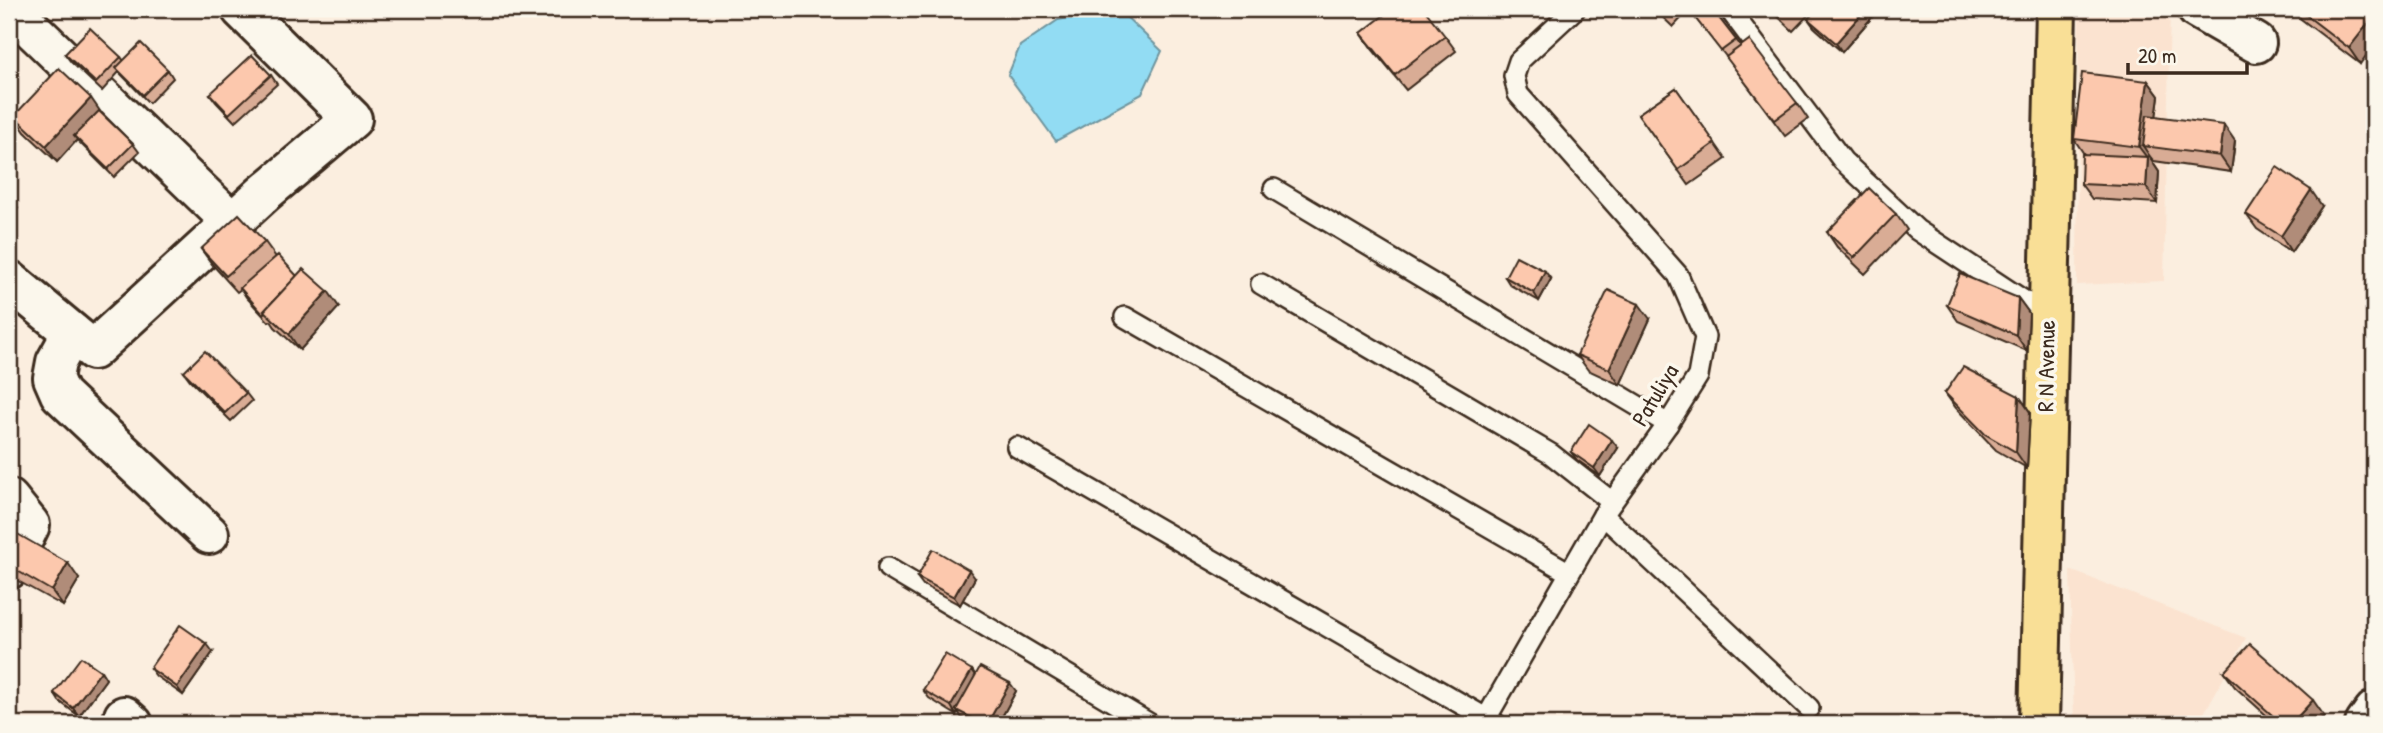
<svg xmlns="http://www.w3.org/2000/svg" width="2383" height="733" font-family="'Patrick Hand',sans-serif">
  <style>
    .built { fill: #fbe3d0 }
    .water { fill: #92dcf3; stroke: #6f959e; stroke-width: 2 }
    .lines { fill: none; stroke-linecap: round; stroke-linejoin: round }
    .lane-casing { stroke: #3b2a1e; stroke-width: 24 }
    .street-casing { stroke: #3b2a1e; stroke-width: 44 }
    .primary-casing { stroke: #3b2a1e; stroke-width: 44 }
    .lane { stroke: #fbf7ec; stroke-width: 19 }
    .street { stroke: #fbf7ec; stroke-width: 38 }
    .primary { stroke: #f9df96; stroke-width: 38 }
    .wall { fill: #d9ac95; stroke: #3b2a1e; stroke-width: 2 }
    .shaded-wall { fill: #b08c79; stroke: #3b2a1e; stroke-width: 2 }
    .building { fill: #fcc8ad; stroke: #3b2a1e; stroke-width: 2 }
    .labels { text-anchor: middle; stroke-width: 7; stroke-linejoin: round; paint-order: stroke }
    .street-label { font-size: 23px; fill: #3b2a1e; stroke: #fbf7ec }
  </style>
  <rect width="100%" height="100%" fill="#fbeedf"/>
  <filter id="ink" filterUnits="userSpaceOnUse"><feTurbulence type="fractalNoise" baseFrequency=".0143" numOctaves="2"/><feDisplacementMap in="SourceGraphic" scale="14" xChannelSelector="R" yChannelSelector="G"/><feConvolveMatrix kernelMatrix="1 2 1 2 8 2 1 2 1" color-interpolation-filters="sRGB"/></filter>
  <g filter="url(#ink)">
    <!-- built -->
    <g class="built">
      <polygon points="2079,9 2170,9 2164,281 2077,285"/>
      <polygon points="2070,570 2246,638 2198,724 2074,724"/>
    </g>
    <!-- water -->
    <polygon class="water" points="1118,9 1162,51 1142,94 1056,141 1008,75 1020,46 1058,20"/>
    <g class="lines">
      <defs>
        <g id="lane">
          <polyline points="1729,9 1843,161 1917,230 2047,316"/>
          <polyline points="1274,189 1668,424"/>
          <polyline points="1261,284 1551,454 1612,502"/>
          <polyline points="1125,317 1568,572"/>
          <polyline points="1017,447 1496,724"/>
          <polyline points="1603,515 1809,708"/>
          <polyline points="888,568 1150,724"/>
          <polyline points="1483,724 1603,515 1668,424 1698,376 1705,337 1678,275 1518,94 1514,76 1519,61 1575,9"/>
        </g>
        <g id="street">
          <polyline points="11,9 232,222"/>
          <polyline points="2197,9 2256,43"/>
          <polyline points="9,280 93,350 263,194 352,119 241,9"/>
          <polyline points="72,333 56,362 53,378 60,394 209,534"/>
          <polyline points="9,499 30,525 9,569"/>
          <polyline points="124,716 133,724"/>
          <polyline points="2365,724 2374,711"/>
        </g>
        <polyline id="primary" points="2039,724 2056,9"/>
      </defs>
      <!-- lane casing -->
      <use href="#lane" class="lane-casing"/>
      <!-- street casing -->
      <use href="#street" class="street-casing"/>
      <!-- primary casing -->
      <use href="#primary" class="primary-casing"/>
      <!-- lane -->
      <use href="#lane" class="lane"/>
      <!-- street -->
      <use href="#street" class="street"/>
      <!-- primary -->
      <use href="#primary" class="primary"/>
    </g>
    <!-- wall -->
    <g class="wall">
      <polygon points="1654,9 1712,9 1741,46 1797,103 1808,119 1785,136 1728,59 1689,10 1673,27"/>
      <polygon points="1770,9 1814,9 1793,31"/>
      <polygon points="2235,9 2256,9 2250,19"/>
      <polygon points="2294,9 2374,9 2360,64 2301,19"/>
      <polygon points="1874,15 1842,52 1814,27 1808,19"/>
      <polygon points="1361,33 1445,36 1456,51 1406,90 1372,49"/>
      <polygon points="65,54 121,57 124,61 168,70 173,78 149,103 119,72 102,91 71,62"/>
      <polygon points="271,75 277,84 235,122 216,102 210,94"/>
      <polygon points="2148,81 2159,96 2156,116 2235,141 2231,172 2154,161 2151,158 2151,160 2159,172 2157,203 2092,199 2081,184 2084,154 2074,139"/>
      <polygon points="1676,88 1726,159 1689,185 1638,114"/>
      <polygon points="102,113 133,144 139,152 114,177 77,140 57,162 25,132 14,116"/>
      <polygon points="2322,206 2291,252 2257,229 2246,214"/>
      <polygon points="1896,214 1907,230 1865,274 1837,247 1827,232"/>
      <polygon points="265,242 276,257 297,276 339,307 300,350 275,327 271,321 269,322 246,297 241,289 237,292 212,264 201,249"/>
      <polygon points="1505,277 1551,279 1539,301 1510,285"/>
      <polygon points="2018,298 2029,313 2027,351 1958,321 1947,305"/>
      <polygon points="1650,319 1620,385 1588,370 1577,355"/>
      <polygon points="184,372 246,393 252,401 231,421 190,380"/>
      <polygon points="1945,393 2019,396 2030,412 2027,468 1996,450 1956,408"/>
      <polygon points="1618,448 1600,476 1577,460 1571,452"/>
      <polygon points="9,542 79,579 63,606 9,576"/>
      <polygon points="917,577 975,578 960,605 923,585"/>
      <polygon points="213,652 183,695 156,676 150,668"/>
      <polygon points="972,670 975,675 1016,691 998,724 973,724 962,718 958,712 956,715 929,698 923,690"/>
      <polygon points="101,671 106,679 79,716 59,701 54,693"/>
      <polygon points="2224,672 2324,716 2316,724 2276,724 2235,687"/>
    </g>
    <!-- shaded-wall -->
    <g class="shaded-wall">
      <polygon points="1866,9 1869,9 1874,15 1842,52 1836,43"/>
      <polygon points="2242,9 2256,9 2250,19"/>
      <polygon points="2374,16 2374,45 2360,64 2349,48"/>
      <polygon points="2148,81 2159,96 2152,147 2143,146 2151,158 2151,160 2159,172 2157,203 2146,187 2148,159 2139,147"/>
      <polygon points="91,98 102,114 74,136 77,140 57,162 46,146"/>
      <polygon points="2224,125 2235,141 2231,172 2220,156"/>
      <polygon points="2311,190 2322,206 2291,252 2281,236"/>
      <polygon points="12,200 18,208 9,220 9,204"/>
      <polygon points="1545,271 1551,279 1539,301 1534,293"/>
      <polygon points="328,291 339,307 300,350 289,334"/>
      <polygon points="2018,298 2029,313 2027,351 2016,335"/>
      <polygon points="1639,304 1650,319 1620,385 1609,369"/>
      <polygon points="2019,396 2030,412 2027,468 2016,452"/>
      <polygon points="1612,440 1618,448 1600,476 1594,468"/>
      <polygon points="68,563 79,579 63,606 52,591"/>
      <polygon points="969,570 975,578 960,605 954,597"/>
      <polygon points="207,644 213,652 183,695 177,687"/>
      <polygon points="972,670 978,678 956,710 958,712 956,715 951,706"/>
      <polygon points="101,671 106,679 79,716 73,708"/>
      <polygon points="1010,683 1016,691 998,724 987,724"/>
      <polygon points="2313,700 2324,716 2316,724 2291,724"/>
    </g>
    <!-- building -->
    <g class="building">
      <polygon points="1392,9 1424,9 1445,36 1395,75 1361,33"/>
      <polygon points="1690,9 1712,9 1736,40 1721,51 1689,10"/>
      <polygon points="1775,9 1788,9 1782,15"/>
      <polygon points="1817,9 1866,9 1836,43 1808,19"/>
      <polygon points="2298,9 2374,9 2374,16 2349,48"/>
      <polygon points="90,28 121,57 96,83 65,54"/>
      <polygon points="1749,40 1797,103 1774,120 1726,57"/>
      <polygon points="141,43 168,70 143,95 116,68"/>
      <polygon points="252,55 271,75 229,114 210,94"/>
      <polygon points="59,68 91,98 46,146 14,116"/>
      <polygon points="2082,73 2148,81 2139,147 2074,139"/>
      <polygon points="1676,88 1715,143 1678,170 1638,114"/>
      <polygon points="99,111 133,144 108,169 74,136"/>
      <polygon points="2147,115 2224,125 2220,156 2143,146"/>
      <polygon points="2082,154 2148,157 2146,187 2081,184"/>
      <polygon points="2277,167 2311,190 2281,236 2246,214"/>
      <polygon points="1869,188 1896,214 1854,258 1827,232"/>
      <polygon points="239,214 265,242 226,276 201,249"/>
      <polygon points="278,255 297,276 264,311 265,312 263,314 240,288"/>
      <polygon points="1516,256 1545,271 1534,293 1505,277"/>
      <polygon points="303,269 328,291 289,334 264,311"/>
      <polygon points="1960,274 2018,298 2016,335 1947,305"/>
      <polygon points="1608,290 1639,304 1609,369 1577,355"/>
      <polygon points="205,351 246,393 225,413 184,372"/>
      <polygon points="1963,367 2019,396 2016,452 1985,434 1945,393"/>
      <polygon points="1589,424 1612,440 1594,468 1571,452"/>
      <polygon points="14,532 68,563 52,591 9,566 9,542"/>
      <polygon points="933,549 969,570 954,597 917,577"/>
      <polygon points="180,625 207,644 177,687 150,668"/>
      <polygon points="2250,644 2313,700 2291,724 2282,724 2224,672"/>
      <polygon points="945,654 972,670 951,706 923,690"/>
      <polygon points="81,657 101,671 73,708 54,693"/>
      <polygon points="980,667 1010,683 987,724 983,724 956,710"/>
    </g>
  </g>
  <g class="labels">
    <!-- street labels -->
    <g class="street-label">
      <text transform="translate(2046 366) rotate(-89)" y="8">R N Avenue</text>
      <text transform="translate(1655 395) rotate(-59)" y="8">Patuliya</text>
    </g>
  </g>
  <!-- margin -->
  <rect width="2383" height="733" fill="none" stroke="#fbf7ec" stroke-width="35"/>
  <rect x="18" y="18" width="2348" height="698" fill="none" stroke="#3b2a1e" stroke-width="2.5" filter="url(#ink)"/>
  <!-- scale -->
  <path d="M2128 63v10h119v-10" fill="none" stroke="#3b2a1e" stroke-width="3.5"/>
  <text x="2138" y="63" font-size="21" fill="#3b2a1e" stroke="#fbf7ec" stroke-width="5" paint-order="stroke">20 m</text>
</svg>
